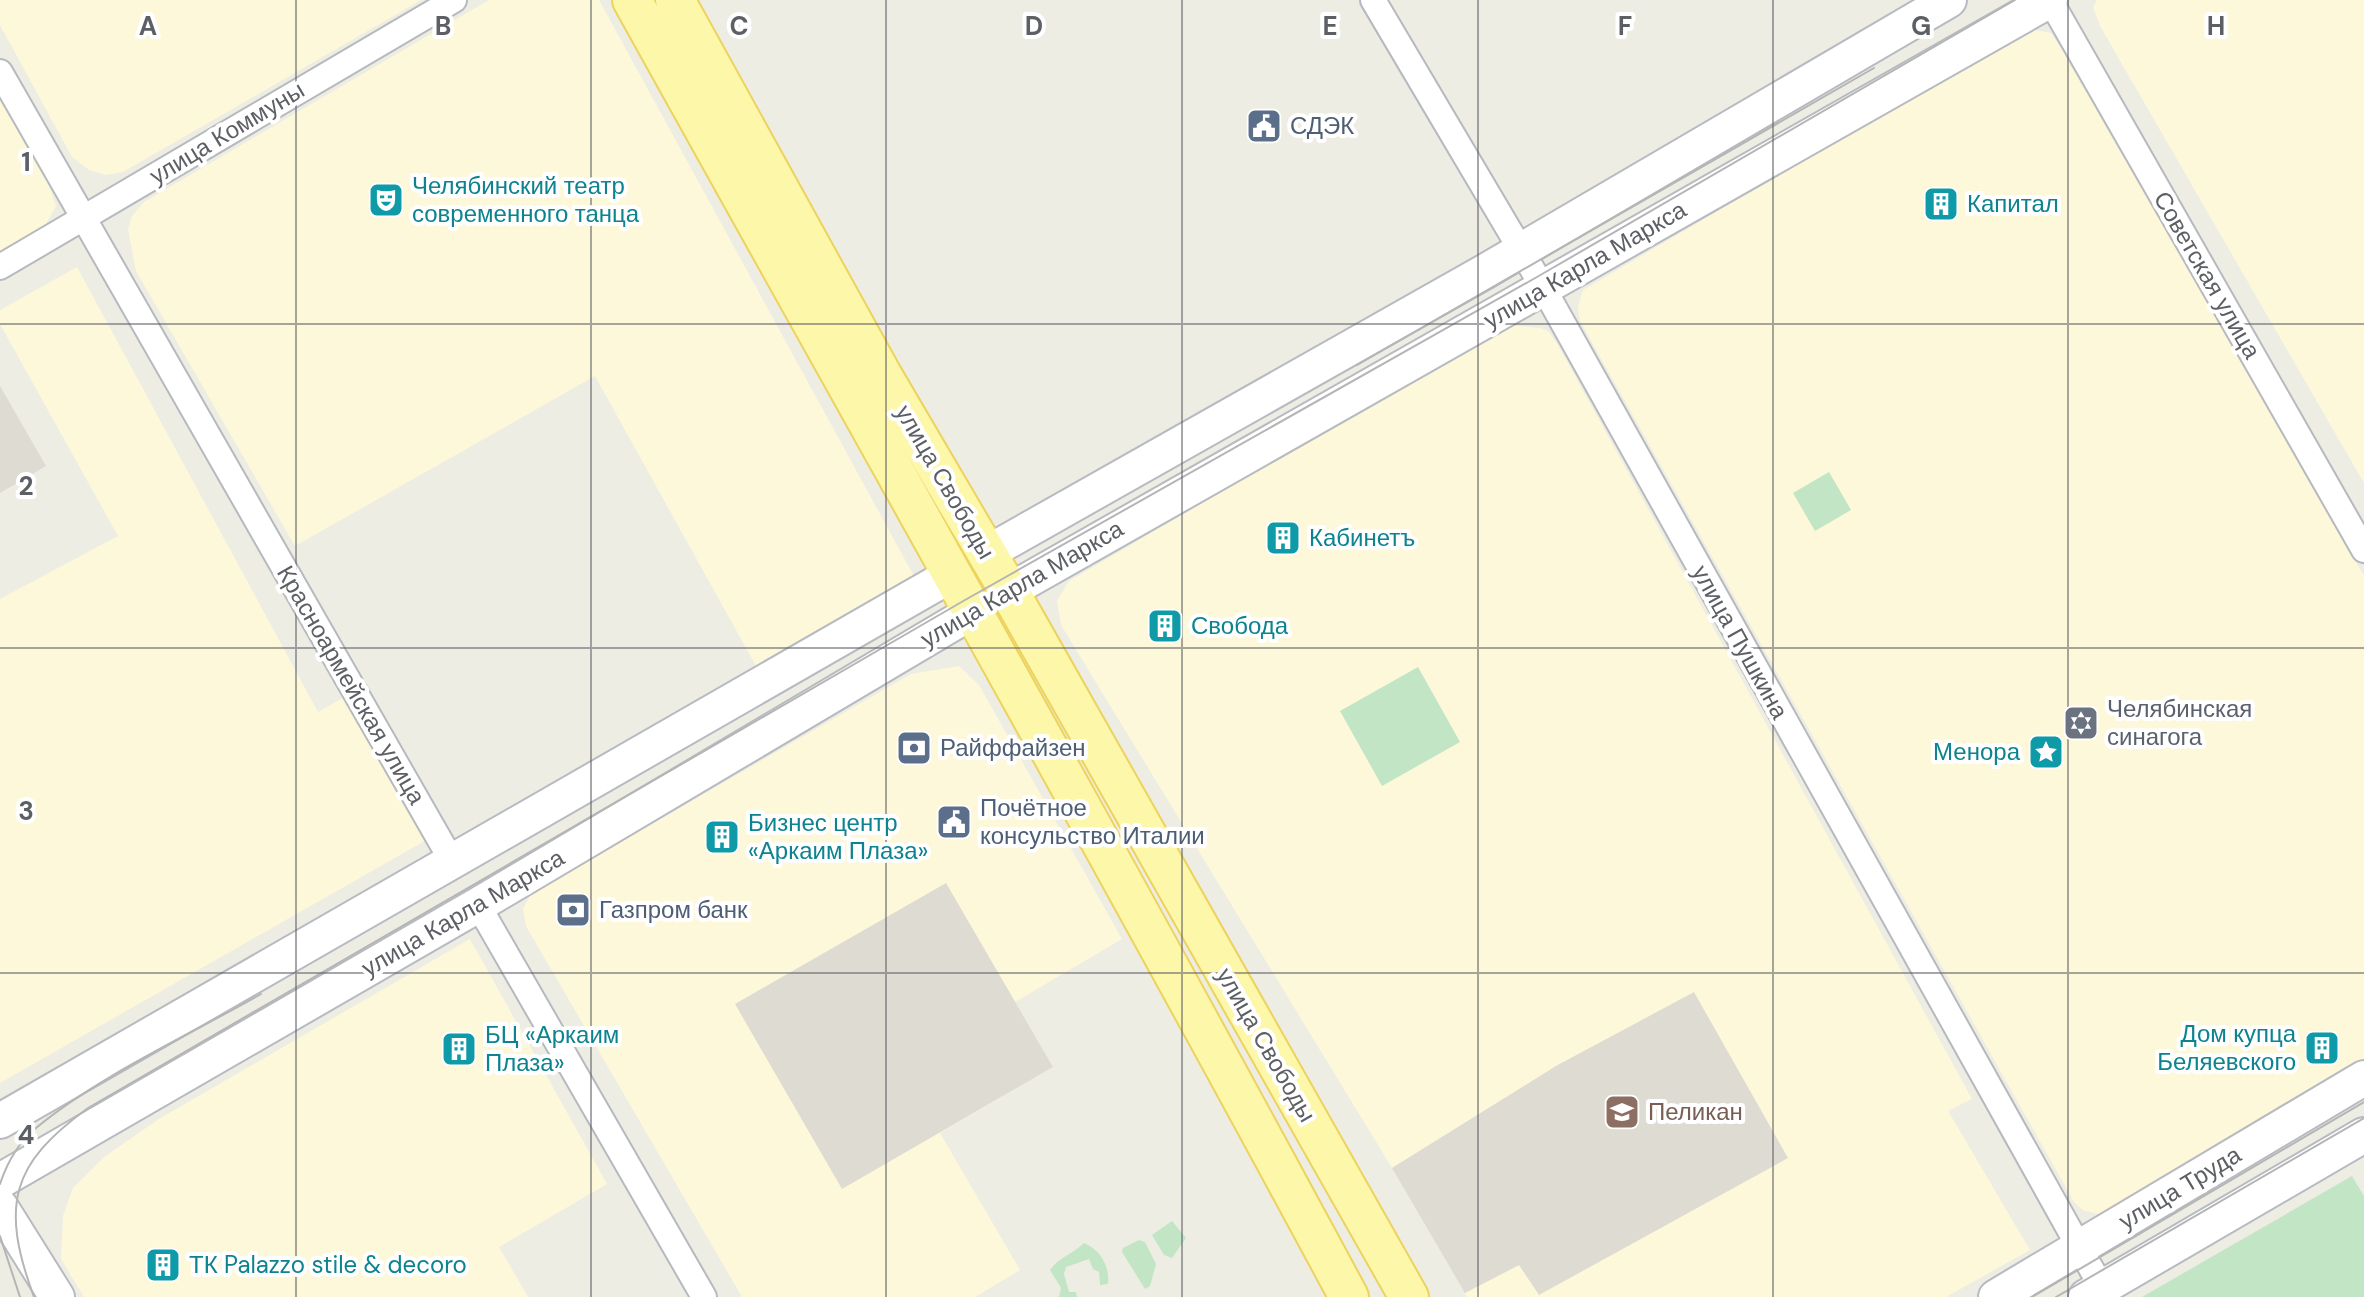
<svg xmlns="http://www.w3.org/2000/svg" width="2364" height="1297" font-family="'DM Sans',sans-serif">
  <style>
    .commercial { fill: #fdf8da }
    .education { fill: #dedcd2 }
    .green { fill: #c1e5c5 }
    .lines { fill: none; stroke-linecap: round; stroke-linejoin: round }
    .street-casing { stroke: #b6b9be; stroke-width: 28 }
    .secondary-casing { stroke: #b7bac0; stroke-width: 38 }
    .primary-casing { stroke: #edd35e; stroke-width: 42 }
    .street { stroke: #fff; stroke-width: 24 }
    .secondary { stroke: #fff; stroke-width: 34 }
    .primary { stroke: #fdf7aa; stroke-width: 38 }
    .tram { stroke: #b4b5b5; stroke-width: 2 }
    .grid { fill: none; stroke: #5c5f64; stroke-width: 2; stroke-opacity: 0.55 }
    .labels { text-anchor: middle; stroke-width: 8; stroke-linejoin: round; paint-order: stroke }
    .service-label { font-size: 24px; fill: #4e5e75; stroke: #fff; text-anchor: start }
    .street-label { font-size: 24px; fill: #5c5f64; stroke: #fff }
    .culture-label { font-size: 24px; fill: #0d838f; stroke: #fff; text-anchor: start }
    .worship-label { font-size: 24px; fill: #5b616d; stroke: #fff; text-anchor: start }
    .education-label { font-size: 24px; fill: #785e54; stroke: #fff; text-anchor: start }
    .grid-label { font-size: 26px; text-anchor: middle; font-weight: bold; fill: #5c5f64; stroke: #fff; stroke-width: 8; stroke-linejoin: round; paint-order: stroke }
  </style>
  <rect width="100%" height="100%" fill="#eeede4"/>
  <!-- commercial -->
  <g class="commercial">
    <polygon points="0,0 421,0 123,172 106,175 89,170 72,157 0,25"/>
    <polygon points="489,0 599,0 915,578 756,666 595,376 295,546 136,271 128,229 132,216 144,202"/>
    <polygon points="2097,0 2364,0 2364,483 2100,26 2093,7"/>
    <polygon points="2035,30 2051,33 2062,50 2364,576 2364,1067 2115,1211 2101,1215 2083,1210 2074,1202 1580,321 1578,307 1583,290 1998,47"/>
    <polygon points="0,91 42,166 56,206 42,231 0,256"/>
    <polygon points="77,267 318,712 346,696 428,839 0,1083 0,599 118,536 0,324 0,310"/>
    <polygon points="1507,325 1540,328 1549,332 1558,345 1972,1099 1948,1111 2030,1250 1946,1297 1467,1297 1465,1293 1519,1265 1539,1294 1694,993 1556,1066 1392,1168 1061,625 1057,601 1069,581"/>
    <polygon points="959,666 979,685 1122,939 1015,1002 1053,1067 940,1133 1020,1270 975,1297 742,1297 544,957 526,926 523,909 531,894 911,674"/>
    <polygon points="470,939 607,1184 499,1247 528,1297 84,1297 61,1259 63,1216 73,1188 104,1157 159,1119"/>
  </g>
  <!-- education -->
  <g class="education">
    <polygon points="0,386 46,466 0,493"/>
    <polygon points="946,883 1053,1067 842,1189 735,1004"/>
    <polygon points="1694,992 1788,1158 1539,1295 1519,1265 1465,1293 1392,1168 1556,1066"/>
  </g>
  <!-- green -->
  <g class="green">
    <polygon points="1829,472 1851,510 1815,531 1793,493"/>
    <polygon points="1418,667 1460,742 1382,786 1340,711"/>
    <polygon points="2352,1176 2364,1196 2364,1297 2142,1297"/>
    <polygon points="1172,1221 1186,1238 1172,1258 1164,1255 1152,1235"/>
    <polygon points="1139,1240 1145,1242 1156,1264 1150,1286 1145,1289 1122,1252 1123,1248"/>
    <path d="M1084 1243C1101 1250 1110 1267 1108 1284L1100 1285 1099 1272 1093 1269 1089 1259 1066 1267 1064 1274 1069 1292H1076L1077 1297H1059L1061 1288 1050 1270C1059 1257 1073 1254 1084 1243Z"/>
  </g>
  <g class="lines">
    <defs>
      <g id="street">
        <polyline points="1373,0 1544,289 2102,1288"/>
        <polyline points="2050,0 2364,550"/>
        <polyline points="0,72 453,863"/>
        <polyline points="0,267 454,0"/>
        <polyline points="478,905 704,1297"/>
      </g>
      <g id="secondary">
        <polyline points="987,553 1486,271 1949,0"/>
        <polyline points="1009,591 2050,0"/>
        <polyline points="0,1121 951,575"/>
        <polyline points="0,1181 478,905 972,612"/>
        <polyline points="0,1206 57,1297"/>
        <polyline points="1996,1297 2364,1078"/>
        <polyline points="2086,1297 2364,1135"/>
      </g>
      <g id="primary">
        <path d="M632 0C872 432 1115 862 1349 1297"/>
        <polyline points="675,0 881,373 1009,591 1409,1297"/>
      </g>
    </defs>
    <!-- street casing -->
    <use href="#street" class="street-casing"/>
    <!-- secondary casing -->
    <use href="#secondary" class="secondary-casing"/>
    <!-- primary casing -->
    <use href="#primary" class="primary-casing"/>
    <!-- street -->
    <use href="#street" class="street"/>
    <!-- secondary -->
    <use href="#secondary" class="secondary"/>
    <!-- primary -->
    <use href="#primary" class="primary"/>
    <!-- tram -->
    <g class="tram">
      <polyline points="1357,365 1874,68"/>
      <path d="M0 1184C7 1163 19 1142 36 1128 97 1077 191 1034 261 994"/>
      <polyline points="0,1236 20,1297"/>
      <path d="M34 1297C0 1205 11 1164 88 1108L965 600 1537 277 2015 0"/>
      <polyline points="2032,1297 2364,1102"/>
      <polyline points="2056,1297 2364,1118"/>
    </g>
  </g>
  <!-- grid -->
  <path class="grid" d="M296 0V1297M591 0V1297M886 0V1297M1182 0V1297M1478 0V1297M1773 0V1297M2068 0V1297M0 324H2364M0 648H2364M0 973H2364"/>
  <!-- icons -->
  <defs>
    <symbol id="civic-square" viewBox="-11 -11 22 22"><rect x="-9" y="-9" width="18" height="18" rx="4" fill="#5c6f8a" stroke="#fff"/><path d="M-.6-6.5H3V-4.5H.6V-3L4-1V1h2V6H-6V1h2V-1L-.6-3ZM-1.2 2.5V6h2.4V2.5Z" fill="#fff"/></symbol>
    <symbol id="theatre-square" viewBox="-11 -11 22 22"><rect x="-9" y="-9" width="18" height="18" rx="4" fill="#0f9aa8" stroke="#fff"/><path d="M-5-5.5Q0-4 5-5.5V0Q5 5 0 6Q-5 5-5 0ZM-3.3-2.5H-1v1.5H-3.3ZM1-2.5H3.3v1.5H1ZM-2.8 1Q0 5.5 2.8 1Z" fill="#fff"/></symbol>
    <symbol id="building-square" viewBox="-11 -11 22 22"><rect x="-9" y="-9" width="18" height="18" rx="4" fill="#0f9aa8" stroke="#fff"/><path d="M-4-6H4V6H1V3H-1V6H-4ZM-2.5-4.3h1.7v1.8h-1.7ZM.8-4.3h1.7v1.8H.8ZM-2.5-1h1.7V.8h-1.7ZM.8-1h1.7V.8H.8Z" fill="#fff"/></symbol>
    <symbol id="synagogue-square" viewBox="-11 -11 22 22"><rect x="-9" y="-9" width="18" height="18" rx="4" fill="#6b7280" stroke="#fff"/><path d="M0-6.5L5.6 3.2H-5.6ZM0 6.5L5.6-3.2H-5.6Z" fill="#fff"/></symbol>
    <symbol id="bank-square" viewBox="-11 -11 22 22"><rect x="-9" y="-9" width="18" height="18" rx="4" fill="#5c6f8a" stroke="#fff"/><path d="M-6-4H6V4H-6ZM0-2.3a2.3 2.3 0 1 0 0 4.6a2.3 2.3 0 1 0 0-4.6Z" fill="#fff"/></symbol>
    <symbol id="sight-square" viewBox="-11 -11 22 22"><rect x="-9" y="-9" width="18" height="18" rx="4" fill="#0f9aa8" stroke="#fff"/><path d="M0-6L1.8-2.2L6-1.7L2.9 1.2L3.7 5.4L0 3.3L-3.7 5.4L-2.9 1.2L-6-1.7L-1.8-2.2Z" fill="#fff"/></symbol>
    <symbol id="school-square" viewBox="-11 -11 22 22"><rect x="-9" y="-9" width="18" height="18" rx="4" fill="#8d6e63" stroke="#fff"/><path d="M0-5L7-2L0 1L-7-2ZM-4 1L0 2.5L4 1V4Q0 6-4 4Z" fill="#fff"/></symbol>
  </defs>
  <g fill-rule="evenodd">
    <use href="#civic-square" x="1244" y="106" width="40" height="40"/>
    <use href="#theatre-square" x="366" y="180" width="40" height="40"/>
    <use href="#building-square" x="1921" y="184" width="40" height="40"/>
    <use href="#building-square" x="1263" y="518" width="40" height="40"/>
    <use href="#building-square" x="1145" y="606" width="40" height="40"/>
    <use href="#synagogue-square" x="2061" y="703" width="40" height="40"/>
    <use href="#bank-square" x="894" y="728" width="40" height="40"/>
    <use href="#sight-square" x="2026" y="732" width="40" height="40"/>
    <use href="#civic-square" x="934" y="802" width="40" height="40"/>
    <use href="#building-square" x="702" y="817" width="40" height="40"/>
    <use href="#bank-square" x="553" y="890" width="40" height="40"/>
    <use href="#building-square" x="2302" y="1028" width="40" height="40"/>
    <use href="#building-square" x="439" y="1029" width="40" height="40"/>
    <use href="#school-square" x="1602" y="1092" width="40" height="40"/>
    <use href="#building-square" x="143" y="1245" width="40" height="40"/>
  </g>
  <g class="labels">
    <!-- service labels -->
    <g class="service-label">
      <text x="1290" y="134">СДЭК</text>
      <text x="940" y="756">Райффайзен</text>
      <text x="980" y="816">Почётное<tspan x="980" dy="28">консульство Италии</tspan></text>
      <text x="599" y="918">Газпром банк</text>
    </g>
    <!-- street labels -->
    <g class="street-label">
      <text transform="translate(227 133) rotate(-31)" y="8">улица Коммуны</text>
      <text transform="translate(1585 265) rotate(-30)" y="8">улица Карла Маркса</text>
      <text transform="translate(2207 275) rotate(60)" y="8">Советская улица</text>
      <text transform="translate(945 482) rotate(60)" y="8">улица Свободы</text>
      <text transform="translate(1022 584) rotate(-30)" y="8">улица Карла Маркса</text>
      <text transform="translate(1740 642) rotate(61)" y="8">улица Пушкина</text>
      <text transform="translate(351 685) rotate(60)" y="8">Красноармейская улица</text>
      <text transform="translate(463 913) rotate(-30)" y="8">улица Карла Маркса</text>
      <text transform="translate(1266 1045) rotate(60)" y="8">улица Свободы</text>
      <text transform="translate(2180 1188) rotate(-31)" y="8">улица Труда</text>
    </g>
    <!-- culture labels -->
    <g class="culture-label">
      <text x="412" y="194">Челябинский театр<tspan x="412" dy="28">современного танца</tspan></text>
      <text x="1967" y="212">Капитал</text>
      <text x="1309" y="546">Кабинетъ</text>
      <text x="1191" y="634">Свобода</text>
      <text x="2020" y="760" text-anchor="end">Менора</text>
      <text x="748" y="831">Бизнес центр<tspan x="748" dy="28">«Аркаим Плаза»</tspan></text>
      <text x="2296" y="1042" text-anchor="end">Дом купца<tspan x="2296" dy="28">Беляевского</tspan></text>
      <text x="485" y="1043">БЦ «Аркаим<tspan x="485" dy="28">Плаза»</tspan></text>
      <text x="189" y="1273">ТК Palazzo stile &amp; decoro</text>
    </g>
    <!-- worship labels -->
    <g class="worship-label">
      <text x="2107" y="717">Челябинская<tspan x="2107" dy="28">синагога</tspan></text>
    </g>
    <!-- education labels -->
    <g class="education-label">
      <text x="1648" y="1120">Пеликан</text>
    </g>
  </g>
  <g class="grid-label">
    <text x="148" y="35">A</text>
    <text x="443" y="35">B</text>
    <text x="739" y="35">C</text>
    <text x="1034" y="35">D</text>
    <text x="1330" y="35">E</text>
    <text x="1625" y="35">F</text>
    <text x="1921" y="35">G</text>
    <text x="2216" y="35">H</text>
    <text x="26" y="171">1</text>
    <text x="26" y="495">2</text>
    <text x="26" y="820">3</text>
    <text x="26" y="1144">4</text>
  </g>
</svg>
